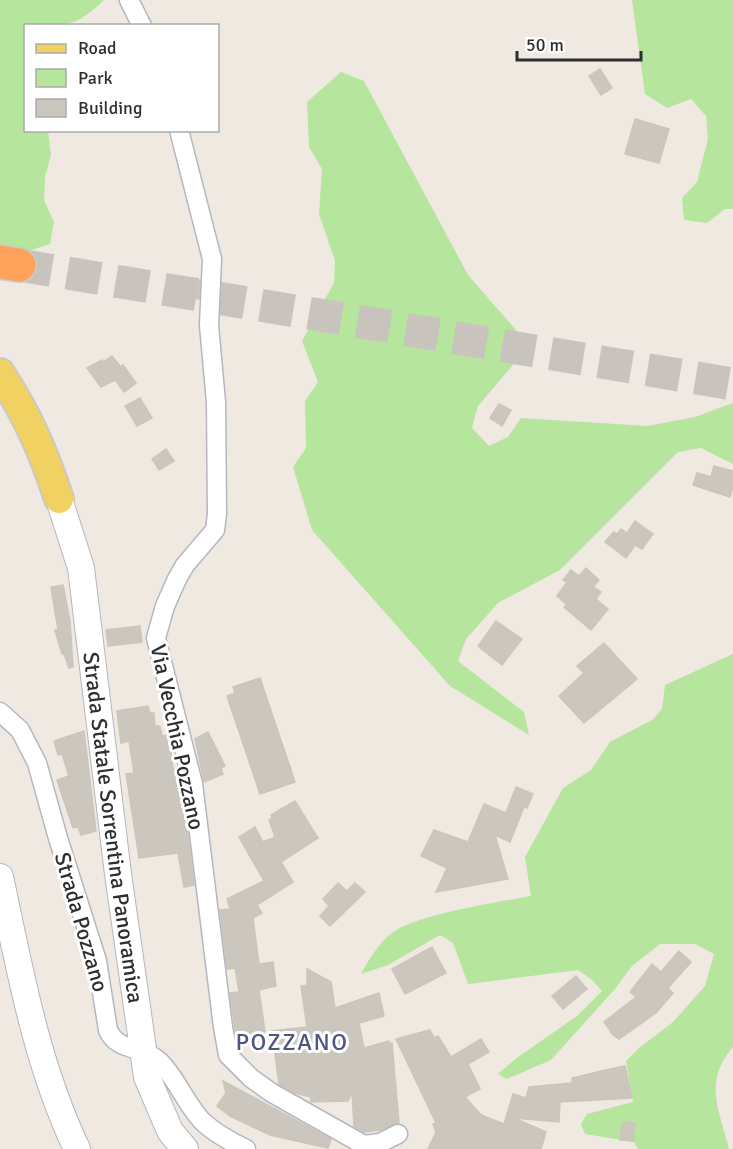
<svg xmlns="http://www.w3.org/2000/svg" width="733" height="1149" font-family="Signika,sans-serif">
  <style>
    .green { fill: #b6e59e }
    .building { fill: #cbc7bf; stroke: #cbc5ba; stroke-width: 1.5 }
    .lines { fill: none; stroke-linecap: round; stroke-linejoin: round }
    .highway-tunnel { stroke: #c8c4bd; stroke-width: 33; stroke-dasharray: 33 16; stroke-linecap: butt }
    .street-casing { stroke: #b4b7c1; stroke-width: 21 }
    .secondary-casing { stroke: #b4b7c1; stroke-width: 28 }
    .primary-casing { stroke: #c9c9c9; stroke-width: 32 }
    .highway-casing { stroke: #c9c9c9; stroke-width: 36 }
    .street { stroke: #fff; stroke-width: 18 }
    .secondary { stroke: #fff; stroke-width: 26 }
    .primary { stroke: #f2d163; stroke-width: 28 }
    .highway { stroke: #ffa35c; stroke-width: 33 }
    .labels { text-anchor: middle; stroke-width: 6; stroke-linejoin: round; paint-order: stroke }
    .street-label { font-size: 22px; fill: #2e2e2e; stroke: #fff }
    .neighbourhood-label { font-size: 24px; letter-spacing: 1.5px; fill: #4d5680; stroke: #fff }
  </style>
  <rect width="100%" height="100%" fill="#efe9e1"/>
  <!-- green -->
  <g class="green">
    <path d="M0 0H104C74 29 65 25 26 26V130L48 131 51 155 45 177 44 200 54 222 50 244 28 251 0 247Z"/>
    <polygon points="632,0 733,0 733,209 725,209 707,223 684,220 682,198 697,182 708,139 706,116 691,99 667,108 645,94"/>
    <polygon points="341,72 364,81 468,275 516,330 523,353 478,406 472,428 489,446 508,437 521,418 647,426 695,417 733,403 733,464 701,448 678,452 560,570 498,603 466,639 458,661 524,712 529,735 450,686 312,530 293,467 306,448 305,401 318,382 302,341 334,283 335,261 319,214 322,169 309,147 307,102"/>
    <path d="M733 654V1047C703 1082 719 1109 729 1149H638L634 1142 585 1134 581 1124 587 1114 633 1102 626 1061 639 1048 673 1022 705 986 714 954 695 944H660L632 966 614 990 551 1060 507 1079 498 1074 518 1057 577 1016 602 991 591 979 578 970 468 984 453 943 440 935 388 965 361 974C369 959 379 943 392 933 414 915 499 902 531 896L525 857 563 788 591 770 610 742 652 720 662 709 665 685Z"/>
  </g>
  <!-- building -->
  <g class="building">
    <polygon points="600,69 612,88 601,95 589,76"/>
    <polygon points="635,119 669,129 659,163 625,154"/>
    <polygon points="187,279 200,281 199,299 185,296"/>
    <polygon points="112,356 121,367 123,365 136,383 124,392 115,380 101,387 87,368 102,360 103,362"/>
    <polygon points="140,398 152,418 137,426 125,406"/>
    <polygon points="499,404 511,410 502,426 490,418"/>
    <polygon points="166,449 174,461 159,470 152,459"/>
    <polygon points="714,466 733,471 733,486 730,497 693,485 697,473 711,477"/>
    <polygon points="635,521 653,534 642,549 635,545 626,558 605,542 614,532 617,534 621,529 627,533"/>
    <polygon points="586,568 599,580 593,587 601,592 596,599 608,609 591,630 564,607 567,605 557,596 567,582 563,580 571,570 579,576"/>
    <polygon points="63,585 70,621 73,667 69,668 64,654 62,654 55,630 58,630 51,587"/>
    <polygon points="496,621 522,639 502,665 478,646"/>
    <polygon points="140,626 142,642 108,646 106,630"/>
    <polygon points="604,643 637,679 584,723 559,696 584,673 577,666"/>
    <polygon points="260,678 295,782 260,794 227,696 235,693 233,687"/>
    <polygon points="148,706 150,713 154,713 155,726 160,726 162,736 169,735 173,769 177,768 182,786 194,885 184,887 178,853 139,858 126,774 134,773 129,741 121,743 117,711"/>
    <polygon points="84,731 96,831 81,835 78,827 73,828 57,780 69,776 62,754 58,755 54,741"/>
    <polygon points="208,732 225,766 221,768 223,774 204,782 195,739"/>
    <polygon points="516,787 533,794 527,808 524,807 510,842 495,835 508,879 436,892 447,868 421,856 434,830 468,842 484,804 506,813"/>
    <polygon points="295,801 318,838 281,862 293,882 257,905 262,913 253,918 259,964 273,962 276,986 259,990 265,1032 236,1037 230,993 239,992 235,968 227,969 220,910 230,909 227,899 264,881 239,837 255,827 263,842 275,837 269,820 272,818 271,815"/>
    <polygon points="338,883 347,891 355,883 365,892 330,926 320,916 329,906 323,899"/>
    <polygon points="432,947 446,973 405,994 392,969"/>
    <polygon points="679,951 691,962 668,988 673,993 656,1013 619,1039 613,1035 604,1022 636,997 630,992 652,964 661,972"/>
    <polygon points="307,969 331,982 335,1008 379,993 384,1016 359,1023 364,1048 389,1041 389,1044 392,1043 399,1123 381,1130 364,1132 354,1126 352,1092 348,1101 311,1102 311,1097 295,1093 279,1084 272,1031 307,1027 301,986 307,985"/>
    <polygon points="576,976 587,989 563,1009 552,996"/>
    <polygon points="430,1030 434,1038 438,1036 451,1057 481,1039 489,1052 468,1064 480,1089 465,1097 481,1115 504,1124 513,1094 526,1098 529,1087 572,1083 572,1078 610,1069 625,1066 632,1098 560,1102 559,1122 514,1118 546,1132 541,1149 428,1149 436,1132 433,1124 436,1123 396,1039"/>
    <polygon points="223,1081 331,1139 328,1148 270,1135 230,1116 217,1106 226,1093"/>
    <polygon points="622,1122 635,1123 633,1141 620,1140"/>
  </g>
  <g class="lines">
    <!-- highway-tunnel -->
    <polyline class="highway-tunnel" points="19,265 733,384"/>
    <defs>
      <g id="street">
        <polyline points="129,0 142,26"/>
        <polyline points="179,130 212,259 209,325 216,402 217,514 215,530 185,565 177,579 165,606 156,638 193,784 223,1027 228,1055 251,1078 272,1093 364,1145"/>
        <path d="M0 712 20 730 37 763 58 838 97 961 108 1030C117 1052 142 1045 160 1062 177 1079 187 1106 203 1122 215 1133 231 1142 246 1149"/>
        <polyline points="365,1149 364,1145 380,1143 398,1134"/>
      </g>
      <g id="secondary">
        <path id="s1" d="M59 499 81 568 118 874 147 1077 170 1131 185 1149"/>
        <path d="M0 877C20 970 36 1063 77 1149"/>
      </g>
      <path id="primary" d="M0 373C28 416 43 451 59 499"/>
      <polyline id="highway" points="0,262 19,265"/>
    </defs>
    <!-- street casing -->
    <use href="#street" class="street-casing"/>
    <!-- secondary casing -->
    <use href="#secondary" class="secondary-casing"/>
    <!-- primary casing -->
    <use href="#primary" class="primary-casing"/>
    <!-- highway casing -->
    <use href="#highway" class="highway-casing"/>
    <!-- street -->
    <use href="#street" class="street"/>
    <!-- secondary -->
    <use href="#secondary" class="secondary"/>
    <!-- primary -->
    <use href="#primary" class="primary"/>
    <!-- highway -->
    <use href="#highway" class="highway"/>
  </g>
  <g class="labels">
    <!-- street labels -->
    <g class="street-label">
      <text transform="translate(178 737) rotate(78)" y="8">Via Vecchia Pozzano</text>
      <text dy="8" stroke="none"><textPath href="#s1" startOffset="334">Strada Statale Sorrentina Panoramica</textPath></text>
      <text transform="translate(82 922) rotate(74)" y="8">Strada Pozzano</text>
    </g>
    <!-- neighbourhood labels -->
    <g class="neighbourhood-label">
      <text x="292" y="1050">POZZANO</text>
    </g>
  </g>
  <!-- legend -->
  <rect x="24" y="24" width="195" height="108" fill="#ffffff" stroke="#ababab" stroke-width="1.5"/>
  <rect x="36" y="44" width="30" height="9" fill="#f2d163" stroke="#ababab" stroke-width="1.5"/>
  <text x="78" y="54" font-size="18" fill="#2e2e2e">Road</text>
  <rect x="36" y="69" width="30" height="18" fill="#b6e59e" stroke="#ababab" stroke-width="1.5"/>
  <text x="78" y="84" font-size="18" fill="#2e2e2e">Park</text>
  <rect x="36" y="99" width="30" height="18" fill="#cbc7bf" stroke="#ababab" stroke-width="1.5"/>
  <text x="78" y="114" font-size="18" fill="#2e2e2e">Building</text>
  <!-- scale -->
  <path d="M517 51v9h124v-9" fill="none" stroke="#2e2e2e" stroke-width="3"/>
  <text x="526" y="51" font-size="18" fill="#2e2e2e" stroke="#ffffff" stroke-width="4.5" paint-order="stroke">50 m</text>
</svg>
